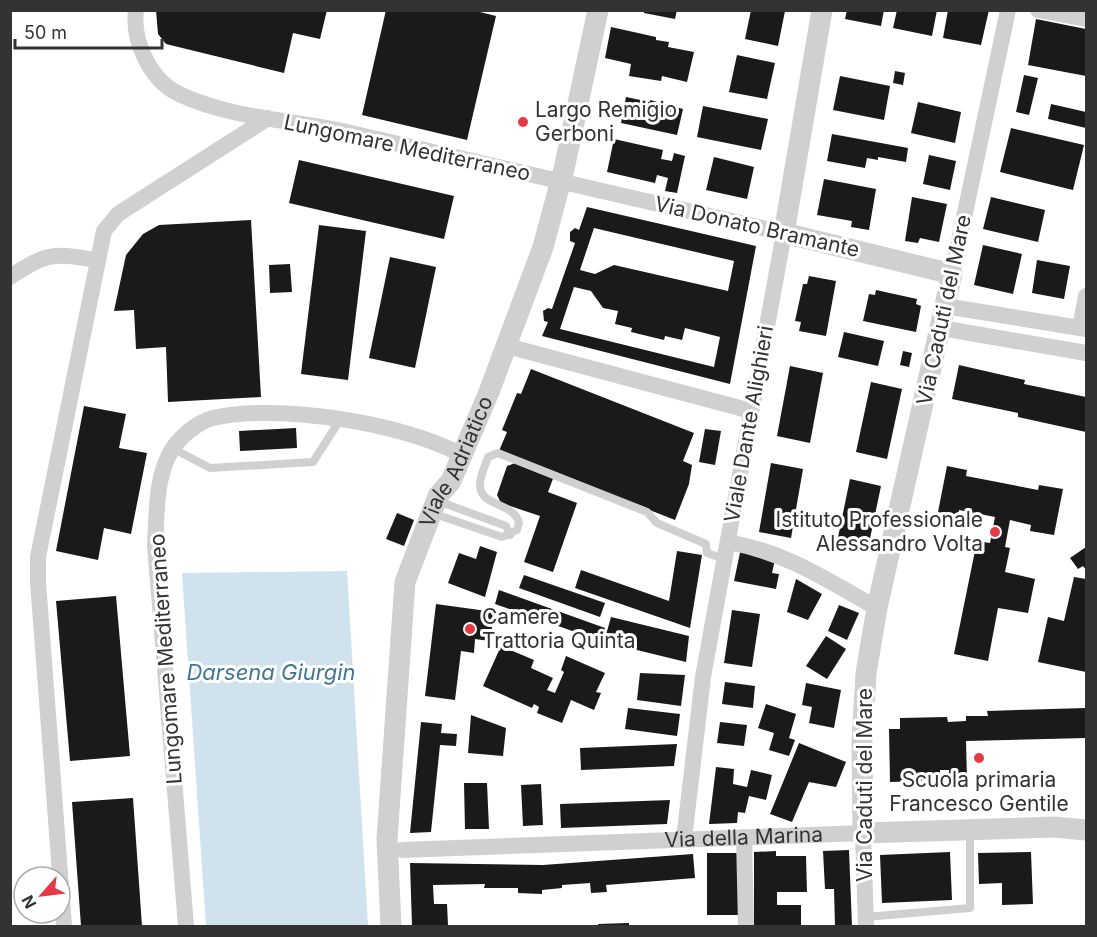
<svg xmlns="http://www.w3.org/2000/svg" width="1097" height="937" font-family="Inter,sans-serif">
  <style>
    .water { fill: #cfe2ee }
    .building { fill: #1a1a1a; fill-rule: evenodd }
    .lines { fill: none; stroke-linecap: round; stroke-linejoin: round }
    .service { stroke: #d0d0d0; stroke-width: 8 }
    .minor { stroke: #d0d0d0; stroke-width: 16 }
    .tertiary { stroke: #d0d0d0; stroke-width: 21 }
    .poi-dot { fill: #e63946; stroke: #fff; stroke-width: 2 }
    .labels { text-anchor: middle; stroke-width: 6; stroke-linejoin: round; paint-order: stroke }
    .poi-label { font-size: 21px; fill: #333; stroke: #fff; text-anchor: start }
    .street-label { font-size: 21px; fill: #333; stroke: #fff }
    .water-label { font-size: 22px; font-style: italic; fill: #3f7597; stroke: #fff }
  </style>
  <rect width="100%" height="100%" fill="#fff"/>
  <!-- water -->
  <polygon class="water" points="347,571 368,926 206,926 182,573"/>
  <!-- building -->
  <g class="building">
    <polygon points="156,10 327,10 320,39 293,33 284,73 166,44 158,34"/>
    <polygon points="386,10 472,10 496,16 467,140 362,115"/>
    <polygon points="644,10 677,10 675,19 644,13"/>
    <polygon points="751,10 785,11 778,46 745,39"/>
    <polygon points="847,10 884,10 881,26 845,19"/>
    <polygon points="897,10 937,10 932,36 893,28"/>
    <polygon points="948,10 989,10 981,45 943,38"/>
    <polygon points="1036,19 1086,29 1086,76 1028,65"/>
    <polygon points="611,27 656,37 656,40 669,42 668,47 694,52 687,82 662,76 661,81 629,76 631,64 605,58"/>
    <polygon points="737,55 775,63 767,99 729,92"/>
    <polygon points="895,71 905,73 903,85 893,83"/>
    <polygon points="1024,75 1038,78 1029,115 1016,112"/>
    <polygon points="840,76 890,86 884,120 833,110"/>
    <polygon points="626,97 650,102 650,100 683,109 677,135 621,123"/>
    <polygon points="918,102 961,112 955,143 911,133"/>
    <polygon points="1051,104 1086,112 1086,128 1048,119"/>
    <polygon points="703,106 768,119 761,150 697,137"/>
    <polygon points="1011,128 1084,145 1073,190 1000,172"/>
    <polygon points="832,134 908,148 906,162 878,157 878,160 867,158 865,168 827,161"/>
    <polygon points="614,139 663,150 661,159 672,161 674,153 685,156 677,193 665,191 668,178 657,175 655,183 607,172"/>
    <polygon points="929,155 956,161 950,190 923,184"/>
    <polygon points="714,157 754,167 747,199 706,190"/>
    <polygon points="299,160 454,196 444,239 289,203"/>
    <polygon points="824,179 876,189 869,230 851,227 852,221 817,215"/>
    <polygon points="912,197 947,204 939,242 920,238 918,243 905,241"/>
    <polygon points="991,197 1045,210 1038,242 983,229"/>
    <path d="M587 207 756 246 730 384 542 336 548 322 544 321 543 311 548 308 552 309 575 243 570 241V232L575 228 579 230ZM594 228 734 261 728 291 614 265 595 274 580 270ZM574 287 591 291 603 308 618 311 615 324 632 328 631 332 664 340 665 336 682 340 685 328 720 337 714 367 560 329Z"/>
    <polygon points="251,220 261,397 168,402 166,347 136,349 134,310 114,311 126,255 143,234 159,225"/>
    <polygon points="319,225 366,231 348,380 301,374"/>
    <polygon points="983,245 1022,254 1013,294 974,285"/>
    <polygon points="390,257 436,267 415,368 369,358"/>
    <polygon points="1037,260 1070,266 1064,299 1032,293"/>
    <polygon points="290,264 292,292 270,293 269,265"/>
    <polygon points="809,276 836,281 826,336 799,331 801,322 795,321 803,284 807,284"/>
    <polygon points="876,290 917,299 916,304 921,306 916,332 863,321 869,294 875,295"/>
    <polygon points="844,332 884,341 878,366 838,357"/>
    <polygon points="903,351 912,353 909,367 900,365"/>
    <polygon points="959,365 1025,380 1024,384 1086,397 1086,432 1018,417 1018,413 952,399"/>
    <polygon points="790,366 823,373 810,443 777,436"/>
    <polygon points="531,369 694,433 683,461 692,465 689,484 675,520 499,451 507,432 502,430 517,393 521,394"/>
    <polygon points="871,382 902,389 887,459 856,452"/>
    <polygon points="84,406 126,414 119,448 147,453 131,534 104,528 98,560 56,551"/>
    <polygon points="296,428 297,448 240,451 239,431"/>
    <polygon points="705,429 721,431 715,465 699,462"/>
    <polygon points="515,463 554,476 548,492 577,503 553,572 524,562 540,516 501,503 497,495 507,466"/>
    <polygon points="771,463 803,469 791,538 759,532"/>
    <polygon points="947,466 967,470 966,476 1038,490 1039,485 1063,489 1054,535 1030,531 1031,525 1010,520 1005,547 1010,548 1005,572 1035,579 1028,613 998,608 988,661 954,654 977,541 990,543 995,517 959,510 958,516 938,512"/>
    <polygon points="850,479 881,486 867,553 836,547"/>
    <polygon points="397,513 414,520 404,546 386,539"/>
    <polygon points="480,546 497,552 485,597 448,583 459,553 476,559"/>
    <polygon points="1086,547 1086,570 1083,566 1078,569 1070,558"/>
    <polygon points="741,548 776,555 772,573 779,574 776,589 734,581"/>
    <polygon points="677,551 702,555 690,628 575,588 581,570 669,601"/>
    <polygon points="524,575 605,603 600,617 519,588"/>
    <polygon points="1074,577 1086,579 1086,672 1038,662 1048,617 1064,621"/>
    <polygon points="796,579 822,594 808,620 787,612"/>
    <polygon points="499,590 605,628 601,641 495,604"/>
    <polygon points="116,596 130,756 70,761 56,601"/>
    <polygon points="436,604 494,612 490,641 475,639 474,653 461,651 455,700 425,696"/>
    <polygon points="839,605 859,613 847,640 828,631"/>
    <polygon points="732,610 760,614 752,667 724,663"/>
    <polygon points="611,617 689,636 686,662 604,642"/>
    <polygon points="826,636 846,649 827,679 806,666"/>
    <polygon points="501,646 534,660 531,668 553,678 547,690 555,693 564,672 561,670 566,656 605,673 596,692 601,693 594,710 571,700 562,723 537,713 539,707 534,704 532,708 483,686"/>
    <polygon points="640,673 685,675 681,706 637,700"/>
    <polygon points="725,682 755,686 753,708 722,704"/>
    <polygon points="806,683 841,690 834,728 809,723 812,707 802,705"/>
    <polygon points="766,704 796,714 789,738 795,740 789,756 769,750 774,733 758,728"/>
    <polygon points="628,708 680,714 677,736 625,729"/>
    <polygon points="1086,708 1086,738 966,741 967,780 949,781 949,770 940,770 940,776 924,776 924,781 890,782 889,729 900,729 900,718 947,717 948,722 966,721 966,716 988,716 987,711"/>
    <polygon points="471,715 506,728 503,756 468,753"/>
    <polygon points="421,722 442,724 441,733 457,734 456,746 440,745 431,832 410,833"/>
    <polygon points="720,722 747,725 744,746 717,743"/>
    <polygon points="799,743 846,762 836,787 809,782 792,822 770,814"/>
    <polygon points="677,744 674,766 581,770 580,748"/>
    <polygon points="716,767 734,769 733,784 747,787 751,770 772,775 766,800 749,796 745,813 738,812 737,823 709,824"/>
    <polygon points="464,783 487,783 489,829 465,829"/>
    <polygon points="541,784 543,825 523,826 521,785"/>
    <polygon points="133,798 142,926 81,926 72,802"/>
    <polygon points="670,800 667,824 561,828 560,804"/>
    <polygon points="849,850 852,926 835,926 834,889 825,889 823,851"/>
    <polygon points="776,851 776,856 806,856 807,892 777,892 777,905 801,905 801,926 754,926 754,852"/>
    <polygon points="950,852 952,900 882,903 880,855"/>
    <polygon points="1031,852 1033,904 1002,905 1002,883 979,884 978,853"/>
    <rect x="707" y="853" width="32" height="62"/>
    <polygon points="693,854 695,878 606,885 607,892 591,893 590,883 562,885 562,888 542,890 542,894 518,893 518,888 484,888 485,884 433,885 434,904 447,904 448,925 412,926 410,863 543,865"/>
    <polygon points="629,923 629,926 598,926 598,924"/>
  </g>
  <g class="lines">
    <!-- service -->
    <g class="service">
      <polyline points="172,448 210,468 313,462 340,420"/>
      <polyline points="438,501 506,526 510,535"/>
      <path d="M432 513 502 537 517 530 519 523C514 502 480 507 480 485 480 476 485 466 488 457L498 453 647 512 657 523 706 544 707 553 724 559"/>
      <polyline points="866,917 970,908 970,830"/>
    </g>
    <!-- minor -->
    <g class="minor">
      <path d="M136 10C132 41 150 80 179 94 232 119 295 120 351 133 495 166 639 200 784 233L703 677 684 839"/>
      <polyline points="1038,10 1086,19"/>
      <polyline points="952,274 1008,10"/>
      <path d="M10 277C48 252 53 253 96 260"/>
      <polyline points="945,306 1086,329"/>
      <polyline points="941,328 1086,353"/>
      <polyline points="1080,328 1086,296"/>
      <polyline points="507,346 751,411"/>
      <path d="M728 542C788 553 825 579 877 608"/>
      <polyline points="744,837 746,926"/>
      <path id="s1" d="M402 850 863 833 866 926"/>
      <polyline points="64,926 38,582 38,557 104,231 118,214 268,118"/>
      <path d="M186 926 155 545C157 514 155 475 173 448 182 435 198 422 213 418 277 403 404 423 462 455"/>
    </g>
    <!-- tertiary -->
    <g class="tertiary">
      <polyline points="822,10 784,233 952,274 877,608 866,673 862,741 863,833 1054,827 1086,830"/>
      <path id="s2" d="M391 926 387 839 405 582 438 496 451 481 489 392 543 247 564 169 598 10"/>
    </g>
  </g>
  <!-- markers -->
  <g class="poi-dot">
    <circle cx="523" cy="122" r="6"/>
    <circle cx="995" cy="532" r="6"/>
    <circle cx="470" cy="629" r="6"/>
    <circle cx="979" cy="758" r="6"/>
  </g>
  <g class="labels">
    <!-- poi labels -->
    <g class="poi-label">
      <text x="535" y="117">Largo Remigio<tspan x="535" dy="24">Gerboni</tspan></text>
      <text x="983" y="527" text-anchor="end">Istituto Professionale<tspan x="983" dy="24">Alessandro Volta</tspan></text>
      <text x="482" y="624">Camere<tspan x="482" dy="24">Trattoria Quinta</tspan></text>
      <text x="979" y="787" text-anchor="middle">Scuola primaria<tspan x="979" dy="24">Francesco Gentile</tspan></text>
    </g>
    <!-- street labels -->
    <g class="street-label">
      <text transform="translate(407 148) rotate(12)" y="7">Lungomare Mediterraneo</text>
      <text transform="translate(757 227) rotate(13)" y="7">Via Donato Bramante</text>
      <text transform="translate(944 310) rotate(-78)" y="7">Via Caduti del Mare</text>
      <text transform="translate(749 424) rotate(-80)" y="7">Viale Dante Alighieri</text>
      <text dy="7" stroke="none"><textPath href="#s2" startOffset="476">Viale Adriatico</textPath></text>
      <text transform="translate(166 659) rotate(-94)" y="7">Lungomare Mediterraneo</text>
      <text transform="translate(865 785) rotate(-90)" y="7">Via Caduti del Mare</text>
      <text dy="7" stroke="none"><textPath href="#s1" startOffset="342">Via della Marina</textPath></text>
    </g>
    <!-- water labels -->
    <g class="water-label">
      <text x="271" y="680">Darsena Giurgin</text>
    </g>
  </g>
  <!-- border -->
  <rect width="1097" height="937" fill="none" stroke="#333333" stroke-width="24"/>
  <!-- north arrow -->
  <g transform="translate(42 895) rotate(242)"><circle r="28" fill="#ffffff" stroke="#adadad" stroke-width="1.5"/>
  <path d="M0-4.5L10 22L0 15L-10 22Z" fill="#e63946"/>
  <text y="-9" font-size="16" font-weight="bold" text-anchor="middle" fill="#333333">N</text>
  </g>
  <!-- scale -->
  <path d="M15 39v9h147v-9" fill="none" stroke="#333333" stroke-width="3"/>
  <text x="24" y="39" font-size="18" fill="#333333" stroke="#ffffff" stroke-width="4.5" paint-order="stroke">50 m</text>
</svg>
